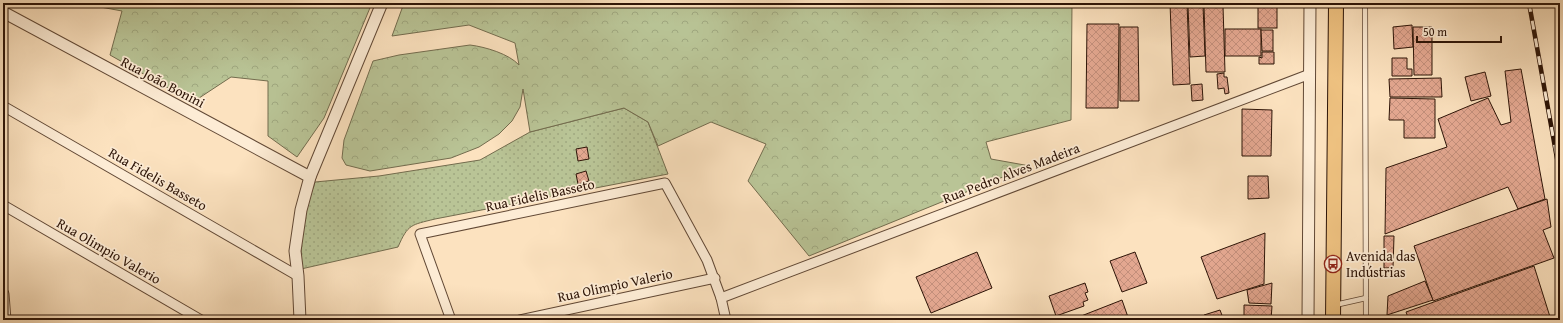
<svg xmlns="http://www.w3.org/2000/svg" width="1563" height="323" font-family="'Gentium Book Plus',serif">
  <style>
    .grass { fill: url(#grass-dots); stroke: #736c4e }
    .forest { fill: url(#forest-crowns); stroke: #736c4e }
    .building { fill: url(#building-cross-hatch); stroke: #2d1407 }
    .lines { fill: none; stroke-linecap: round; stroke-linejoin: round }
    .service-casing { stroke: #614835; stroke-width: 6 }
    .minor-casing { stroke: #614835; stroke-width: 11 }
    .tertiary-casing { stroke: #614835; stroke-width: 13 }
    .primary-casing { stroke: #2d1407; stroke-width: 16 }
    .service { stroke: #fdecd5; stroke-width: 4.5 }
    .minor { stroke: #fdecd5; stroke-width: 9 }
    .tertiary { stroke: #fdecd5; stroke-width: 11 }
    .primary { stroke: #eec180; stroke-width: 14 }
    .rail-casing { stroke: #2d1407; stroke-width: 4.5 }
    .rail { stroke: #fdecd5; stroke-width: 3; stroke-dasharray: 9; stroke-linecap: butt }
    .labels { text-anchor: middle; stroke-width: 3.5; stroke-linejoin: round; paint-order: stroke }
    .street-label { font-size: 14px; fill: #2d1407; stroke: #fdecd5 }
    .poi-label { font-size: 14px; fill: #2d1407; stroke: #fdecd5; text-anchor: start }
  </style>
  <defs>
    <pattern id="grass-dots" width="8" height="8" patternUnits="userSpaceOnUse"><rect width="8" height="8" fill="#b9c496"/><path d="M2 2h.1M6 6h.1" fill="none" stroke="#9fa880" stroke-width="1.8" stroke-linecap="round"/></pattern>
    <pattern id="forest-crowns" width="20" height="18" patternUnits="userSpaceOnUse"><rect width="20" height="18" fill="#b9c496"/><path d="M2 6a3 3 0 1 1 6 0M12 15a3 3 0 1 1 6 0" fill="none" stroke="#9fa880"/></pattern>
    <pattern id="building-cross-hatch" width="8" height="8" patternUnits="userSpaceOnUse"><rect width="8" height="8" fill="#e3a790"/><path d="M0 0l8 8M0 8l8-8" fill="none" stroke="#c38f7b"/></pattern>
  </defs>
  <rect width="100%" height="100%" fill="#fce2bf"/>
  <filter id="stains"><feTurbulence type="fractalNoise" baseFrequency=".005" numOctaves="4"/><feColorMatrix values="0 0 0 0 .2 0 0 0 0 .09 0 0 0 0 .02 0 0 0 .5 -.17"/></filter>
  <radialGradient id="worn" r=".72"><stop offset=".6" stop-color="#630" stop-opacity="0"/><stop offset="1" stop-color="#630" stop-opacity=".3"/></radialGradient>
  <!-- grass -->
  <path class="grass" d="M624 108 648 122 668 174 435 219C411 225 408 224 398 247L301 269V223L315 182 379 176 480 160 530 132Z"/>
  <!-- forest -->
  <g class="forest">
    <polygon points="79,3 372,3 324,118 297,157 268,136 268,81 231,77 193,102 110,55 122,11"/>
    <path d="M404 3H1072L1071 120 986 142 991 159 1030 166 809 256 748 181 766 144 711 122 658 146 648 122 624 108 530 132 523 89 520 107 512 121 499 134 479 147 451 158 370 171 346 165 342 158 344 140 373 61 399 55 470 45C486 47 509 54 519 65L515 43 469 25 392 36Z"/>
  </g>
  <!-- building -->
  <g class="building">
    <polygon points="1170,3 1187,3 1190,84 1173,85"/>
    <rect x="1258" y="3" width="19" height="25"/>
    <polygon points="1203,5 1205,56 1190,57 1188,6"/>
    <polygon points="1204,6 1223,6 1225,72 1206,72"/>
    <polygon points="1087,24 1119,24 1118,108 1086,108"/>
    <polygon points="1412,25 1413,47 1394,49 1393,27"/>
    <polygon points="1120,27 1138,27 1139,101 1120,101"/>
    <polygon points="1413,27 1432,27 1432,75 1414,75"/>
    <rect x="1225" y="29" width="36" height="27"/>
    <polygon points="1261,30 1273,30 1273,51 1262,51"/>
    <polygon points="1262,52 1274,52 1274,64 1259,64 1259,57 1262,58"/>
    <polygon points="1392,58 1407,58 1407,69 1412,69 1412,76 1392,76"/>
    <polygon points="1521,69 1545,199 1518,209 1508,187 1385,234 1386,168 1447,147 1438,119 1488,98 1501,125 1511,122 1505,71"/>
    <polygon points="1485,72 1491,96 1471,101 1465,77"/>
    <polygon points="1224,73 1224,77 1227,77 1229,93 1225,94 1224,88 1218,89 1217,74"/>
    <polygon points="1441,78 1442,97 1390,97 1389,79"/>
    <polygon points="1202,84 1203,100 1192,101 1191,85"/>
    <polygon points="1390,98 1435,99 1435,138 1404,138 1404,120 1389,120"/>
    <polygon points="1242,109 1272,110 1271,156 1242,156"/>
    <polygon points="587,147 589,159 578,161 576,149"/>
    <polygon points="586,171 589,181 578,184 576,174"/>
    <polygon points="1248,176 1268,176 1269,198 1248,199"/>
    <polygon points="1547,199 1551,227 1543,230 1554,258 1433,301 1414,246"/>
    <polygon points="1265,233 1264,284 1217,299 1201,257"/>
    <polygon points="1384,236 1394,236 1393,268 1384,268"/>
    <polygon points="977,252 992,288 931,313 916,277"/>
    <polygon points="1135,252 1147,283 1122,292 1110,261"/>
    <polygon points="1534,266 1551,320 1409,320 1406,312"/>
    <polygon points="1425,281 1433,300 1387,315 1388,296"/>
    <polygon points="1085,283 1088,292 1085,293 1088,300 1083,302 1084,306 1056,316 1049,296"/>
    <polygon points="1272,283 1271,304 1249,303 1247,290"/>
    <polygon points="1122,300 1129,320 1071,320"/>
    <polygon points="1244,305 1272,306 1271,320 1244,320"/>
    <polygon points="1220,310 1223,318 1205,320 1204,315"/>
  </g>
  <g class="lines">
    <defs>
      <g id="service">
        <polyline points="1365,3 1366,320"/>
        <polyline points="1335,305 1366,298"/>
      </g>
      <g id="minor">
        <polyline points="3,106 298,276"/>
        <polyline points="3,205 201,320"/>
        <polyline points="721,298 1310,74"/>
        <polyline points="451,320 420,234 665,183 707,260 721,298 726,320"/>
        <polyline points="520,320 715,278"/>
      </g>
      <g id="tertiary">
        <polyline points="3,12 310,177"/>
        <polyline points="3,294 5,320"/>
        <polyline points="300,320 298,276 295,251 301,210 310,177 382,3"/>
        <polyline points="1308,320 1310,3"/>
      </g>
      <polyline id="primary" points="1333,320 1336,3"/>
    </defs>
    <!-- service casing -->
    <use href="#service" class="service-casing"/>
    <!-- minor casing -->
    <use href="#minor" class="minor-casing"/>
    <!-- tertiary casing -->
    <use href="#tertiary" class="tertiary-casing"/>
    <!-- primary casing -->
    <use href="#primary" class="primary-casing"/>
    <!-- service -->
    <use href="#service" class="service"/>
    <!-- minor -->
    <use href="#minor" class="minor"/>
    <!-- tertiary -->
    <use href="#tertiary" class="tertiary"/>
    <!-- primary -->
    <use href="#primary" class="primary"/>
    <defs>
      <polyline id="rail" points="1529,3 1560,175"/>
    </defs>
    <!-- rail casing -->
    <use href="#rail" class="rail-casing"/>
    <!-- rail -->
    <use href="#rail" class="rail"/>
  </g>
  <!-- icons -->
  <defs>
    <symbol id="bus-ring" viewBox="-11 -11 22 22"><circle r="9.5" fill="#fdecd5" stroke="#8f2418" stroke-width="1.5"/><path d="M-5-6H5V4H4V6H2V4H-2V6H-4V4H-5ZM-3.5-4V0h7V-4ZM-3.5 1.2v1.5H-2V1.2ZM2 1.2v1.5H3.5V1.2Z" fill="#8f2418"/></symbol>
  </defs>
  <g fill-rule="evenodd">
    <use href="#bus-ring" x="1323" y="254" width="20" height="20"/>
  </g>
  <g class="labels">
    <!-- street labels -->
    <g class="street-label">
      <text transform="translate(163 82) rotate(28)" y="5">Rua João Bonini</text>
      <text transform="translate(1011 173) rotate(-21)" y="5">Rua Pedro Alves Madeira</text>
      <text transform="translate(158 179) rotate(30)" y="5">Rua Fidelis Basseto</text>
      <text transform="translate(540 195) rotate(-12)" y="5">Rua Fidelis Basseto</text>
      <text transform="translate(109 251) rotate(30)" y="5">Rua Olimpio Valerio</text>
      <text transform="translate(615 285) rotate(-12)" y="5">Rua Olimpio Valerio</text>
    </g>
    <!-- poi labels -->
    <g class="poi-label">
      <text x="1346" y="261">Avenida das<tspan x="1346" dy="16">Indústrias</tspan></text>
    </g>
  </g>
  <!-- margin -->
  <rect width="1563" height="323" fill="none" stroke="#fce2bf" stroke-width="16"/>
  <rect x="4" y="4" width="1555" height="315" fill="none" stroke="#2d1407" stroke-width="2"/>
  <rect x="8" y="8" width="1547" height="307" fill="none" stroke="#2d1407"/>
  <!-- scale -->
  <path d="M1417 36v6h84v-6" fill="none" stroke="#2d1407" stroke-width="2"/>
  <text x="1423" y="36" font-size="12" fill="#2d1407" stroke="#fdecd5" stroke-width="3" paint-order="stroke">50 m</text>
  <rect width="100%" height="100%" filter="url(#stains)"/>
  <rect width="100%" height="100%" fill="url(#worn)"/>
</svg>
